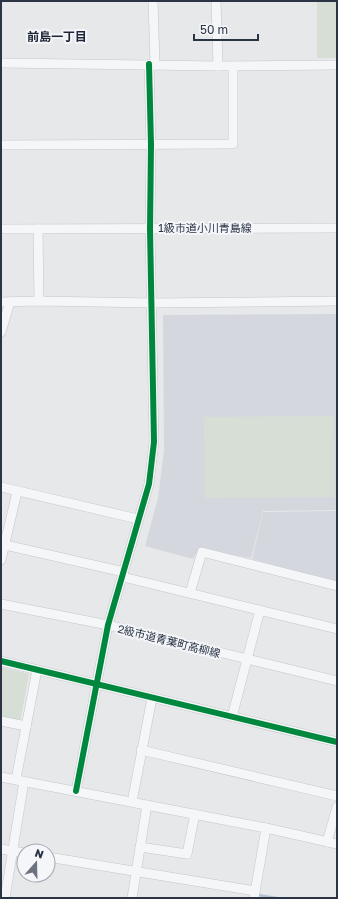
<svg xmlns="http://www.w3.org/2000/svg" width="338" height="899" font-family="'Golos Text','Noto Sans JP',sans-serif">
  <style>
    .built { fill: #d4d7dd }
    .green { fill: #d6ded6 }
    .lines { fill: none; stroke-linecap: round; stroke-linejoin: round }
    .stream { stroke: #b4c4d5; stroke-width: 2.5 }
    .minor-casing { stroke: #c4c6c8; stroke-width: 10 }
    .minor { stroke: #f5f6f7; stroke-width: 9 }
    .cycleway-casing { stroke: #f4f6f9; stroke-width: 8 }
    .cycleway { stroke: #00873e; stroke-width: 6 }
    .labels { text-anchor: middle; stroke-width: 4; stroke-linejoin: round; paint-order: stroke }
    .street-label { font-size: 11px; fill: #2b3445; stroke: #f4f6f9 }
    .neighbourhood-label { font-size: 12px; font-weight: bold; fill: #1d2536; stroke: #f4f6f9 }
  </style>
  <rect width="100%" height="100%" fill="#e6e8ea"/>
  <!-- built -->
  <g class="built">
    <polygon points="337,314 337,510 263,511 251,558 199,549 193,559 145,546 158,498 164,450 163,315"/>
    <polygon points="337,511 337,582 252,559 263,512"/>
  </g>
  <!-- green -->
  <g class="green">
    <rect x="317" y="1" width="20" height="57"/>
    <polygon points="334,416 335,497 205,498 204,417"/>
    <polygon points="1,667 29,674 20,722 1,718"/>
  </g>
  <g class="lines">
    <!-- stream -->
    <polyline class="stream" points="258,895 276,898"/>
    <defs>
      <g id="minor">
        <polyline points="153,1 155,65"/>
        <polyline points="216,1 218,66"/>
        <polyline points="1,63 218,66 337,65"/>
        <polyline points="1,145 233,144 233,66"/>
        <polyline points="1,229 337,228"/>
        <polyline points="38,229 39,301"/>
        <polyline points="1,302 39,301 153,303 337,301"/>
        <polyline points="1,332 10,302"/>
        <polyline points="1,487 138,519"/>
        <polyline points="1,544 124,572"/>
        <polyline points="1,560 17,492"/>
        <polyline points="123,577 337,629"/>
        <polyline points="190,593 202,552 337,586"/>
        <polyline points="1,604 108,625 337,681"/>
        <polyline points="1,661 337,742"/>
        <polyline points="232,717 260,610"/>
        <polyline points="1,721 26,726"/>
        <polyline points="141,750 337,796"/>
        <polyline points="1,777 266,828 337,844"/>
        <polyline points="16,779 37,670"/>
        <polyline points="76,791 108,625 149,484 154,442 150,229 151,145 149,64"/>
        <polyline points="132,802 152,698"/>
        <polyline points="327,842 337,807"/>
        <polyline points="140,847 187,854 195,814"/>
        <polyline points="1,849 24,853"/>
        <polyline points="48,857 255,891"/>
        <polyline points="5,898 24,781"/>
        <polyline points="132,898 147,805"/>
        <polyline points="254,898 266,828"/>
      </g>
    </defs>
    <!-- minor casing -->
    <use href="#minor" class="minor-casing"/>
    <!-- minor -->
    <use href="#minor" class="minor"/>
    <defs>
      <g id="cycleway">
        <polyline points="1,661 337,742"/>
        <polyline points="76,791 108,625 149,484 154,442 150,229 151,145 149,64"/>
      </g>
    </defs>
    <!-- cycleway casing -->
    <use href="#cycleway" class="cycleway-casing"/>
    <!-- cycleway -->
    <use href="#cycleway" class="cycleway"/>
  </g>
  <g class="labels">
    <!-- street labels -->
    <g class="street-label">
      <text x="205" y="232">1級市道小川青島線</text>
      <text transform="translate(169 641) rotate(14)" y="4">2級市道青葉町高柳線</text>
    </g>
    <!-- neighbourhood labels -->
    <g class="neighbourhood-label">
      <text x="57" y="41">前島一丁目</text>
    </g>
  </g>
  <!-- border -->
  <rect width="338" height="899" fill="none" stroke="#2b3445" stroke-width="4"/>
  <!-- north arrow -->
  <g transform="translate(36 863) rotate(20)"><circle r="19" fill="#f4f6f9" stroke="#a4a8b1"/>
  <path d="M0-3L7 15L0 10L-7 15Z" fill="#6c737f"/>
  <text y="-6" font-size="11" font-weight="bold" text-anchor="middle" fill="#2b3445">N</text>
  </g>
  <!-- scale -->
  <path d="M194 34v6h64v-6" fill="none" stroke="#2b3445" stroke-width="2"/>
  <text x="200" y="34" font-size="12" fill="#2b3445" stroke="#f4f6f9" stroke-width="3" paint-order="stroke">50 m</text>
</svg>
